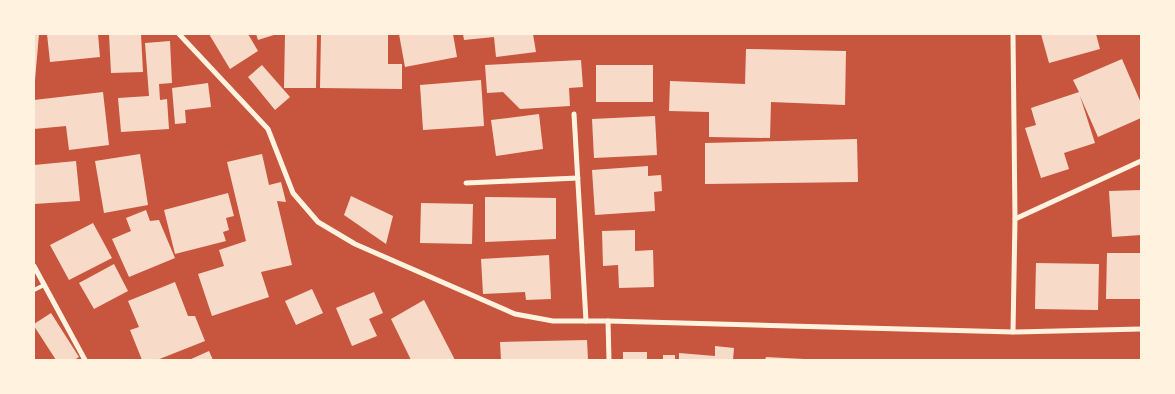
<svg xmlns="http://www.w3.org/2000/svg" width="1175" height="394" font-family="'Fira Sans Condensed',sans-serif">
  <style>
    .building { fill: #f7dbc8 }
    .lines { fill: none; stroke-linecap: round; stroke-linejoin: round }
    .service { stroke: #fff3e0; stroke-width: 4 }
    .minor { stroke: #fff3e0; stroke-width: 5 }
  </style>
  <rect width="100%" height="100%" fill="#c8553d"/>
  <!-- building -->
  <g class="building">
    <polygon points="34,34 39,34 35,80 34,80"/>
    <polygon points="47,34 98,34 100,57 50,62"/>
    <polygon points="109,34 141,34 143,72 111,73"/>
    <polygon points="209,34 248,34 258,51 230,69"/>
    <polygon points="256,34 277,34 258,40"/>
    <polygon points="285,34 317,34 316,88 284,88"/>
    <polygon points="321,34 388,34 388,64 402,64 402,89 320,88"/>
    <polygon points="399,34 453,34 457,57 405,67"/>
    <polygon points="463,34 533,34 536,52 496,57 494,37 464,40"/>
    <polygon points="1041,34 1096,34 1100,49 1049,63"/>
    <polygon points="170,41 172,83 159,84 160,100 167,99 169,129 121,132 118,98 149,96 145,43"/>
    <polygon points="746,49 846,51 845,105 771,102 770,138 709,137 709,112 669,111 670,81 745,84"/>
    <polygon points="1122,59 1141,103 1141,118 1098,137 1080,96 1095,143 1064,153 1069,169 1041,178 1025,128 1036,125 1031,108 1079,92 1073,80"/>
    <polygon points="581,60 583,87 569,88 570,106 520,109 503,92 487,93 485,65"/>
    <polygon points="262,65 290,97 275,110 248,77"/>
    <rect x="596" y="65" width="57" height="37"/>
    <polygon points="481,80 484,126 423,130 420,85"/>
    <polygon points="208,83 211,107 185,110 186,123 175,124 172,88"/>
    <polygon points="103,92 109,145 69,150 66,126 34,129 34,100"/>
    <polygon points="539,114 543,149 496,156 491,120"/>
    <polygon points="655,116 657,155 594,158 592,119"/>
    <polygon points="857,139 858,182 705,184 705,143"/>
    <polygon points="140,154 148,205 104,213 95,161"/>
    <polygon points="262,154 269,185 281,182 286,202 277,201 292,265 261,272 269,297 212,316 198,274 224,266 219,250 246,241 227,162"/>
    <polygon points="76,161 80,201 34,204 34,165"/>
    <polygon points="648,166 648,176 661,175 662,191 654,192 655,211 595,215 592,170"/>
    <polygon points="1141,190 1141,235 1112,237 1109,191"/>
    <polygon points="228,193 234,216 226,218 229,230 223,232 226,241 175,254 164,210"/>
    <polygon points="351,196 393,216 386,244 344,215"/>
    <polygon points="485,197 556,198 556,239 485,242"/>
    <polygon points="421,203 473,204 472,244 420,243"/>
    <polygon points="146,210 150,221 159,220 175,258 129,277 112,239 131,231 126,218"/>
    <polygon points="93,223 112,258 69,280 50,245"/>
    <polygon points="635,230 635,251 653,250 654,287 619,288 618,265 603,266 602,231"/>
    <polygon points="1107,253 1141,253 1141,299 1106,299"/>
    <polygon points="549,255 551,299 526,300 525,292 483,294 481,259"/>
    <polygon points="1036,263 1099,264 1098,310 1035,309"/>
    <polygon points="114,264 128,291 94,309 79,283"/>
    <polygon points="175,282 188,316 195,316 205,341 157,360 142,360 130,330 139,327 128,301"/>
    <polygon points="312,289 323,313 296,325 285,301"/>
    <polygon points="374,292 383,313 369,319 377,336 352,346 336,308"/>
    <polygon points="424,300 455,360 411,360 391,319"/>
    <polygon points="51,313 79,357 74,360 56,360 34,326 34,324"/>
    <polygon points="587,340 588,360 501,360 500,342"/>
    <polygon points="715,346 734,348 733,360 679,360 679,353 715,356"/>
    <polygon points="209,351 213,360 189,360"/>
    <rect x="623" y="352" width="24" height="8"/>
    <rect x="663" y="355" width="12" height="5"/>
    <polygon points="766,357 804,359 804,360 765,360"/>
  </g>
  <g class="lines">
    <!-- service -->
    <polyline class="service" points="34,290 44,285"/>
    <!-- minor -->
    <g class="minor">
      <polyline points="179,34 268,129 293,193 318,222 355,244 515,314 553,321 608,321 1013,332 1141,329"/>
      <polyline points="1013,34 1015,219"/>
      <polyline points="574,114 586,321"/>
      <polyline points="466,183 578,178"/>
      <polyline points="34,266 85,360"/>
      <polyline points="608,321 609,360"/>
      <polyline points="1013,332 1015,219 1141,161"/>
    </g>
  </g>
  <!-- border -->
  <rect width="1175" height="394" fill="none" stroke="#fff3e0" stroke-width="70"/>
</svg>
